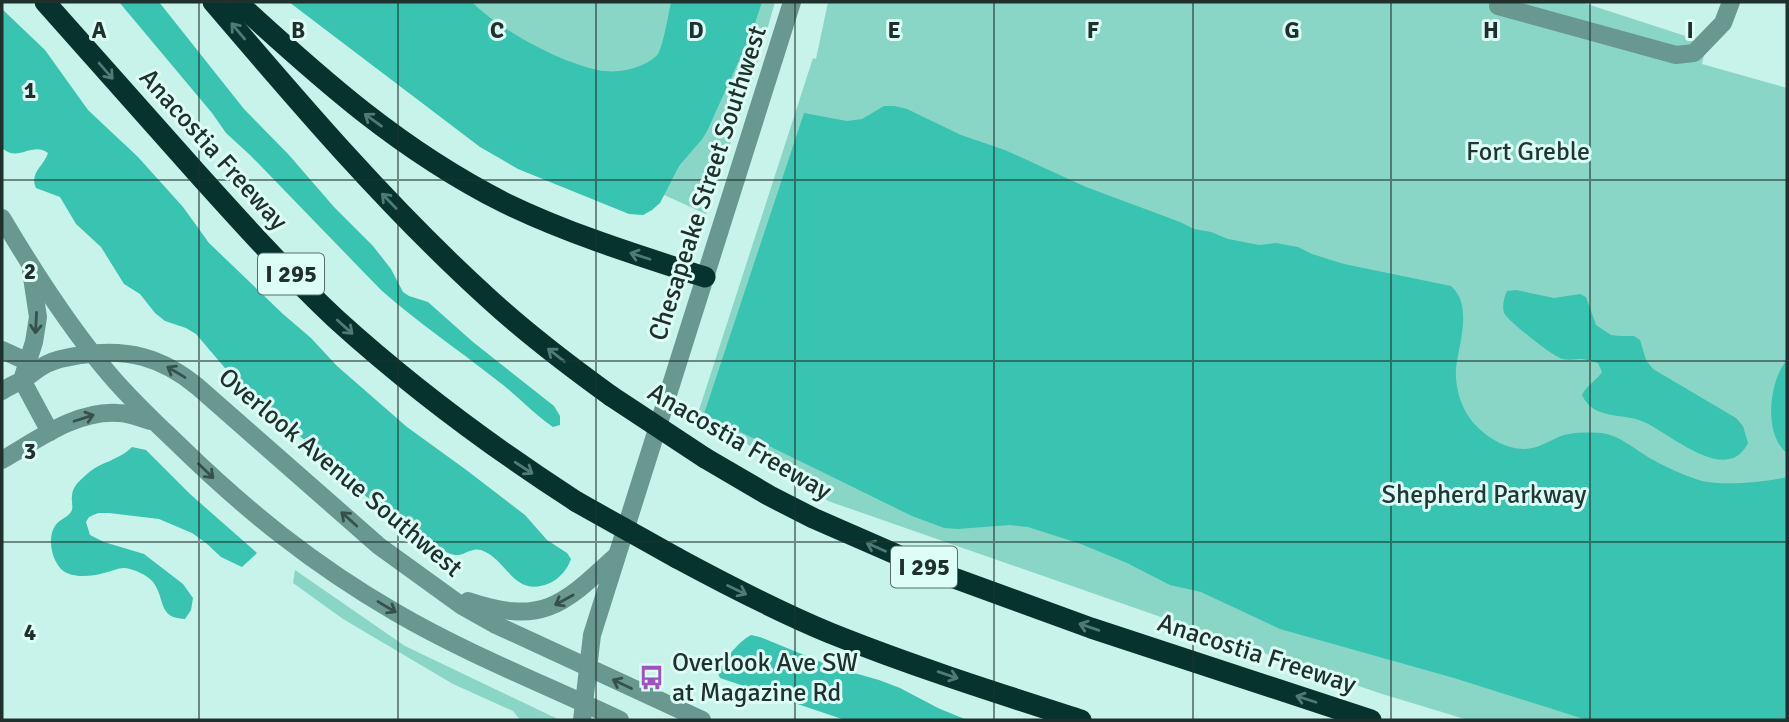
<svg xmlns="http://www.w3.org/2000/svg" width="1789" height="722" font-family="Signika,sans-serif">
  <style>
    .green { fill: #89d6c7 }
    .forest { fill: #38c4b0 }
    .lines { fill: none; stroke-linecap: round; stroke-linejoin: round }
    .minor { stroke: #68988f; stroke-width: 18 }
    .highway { stroke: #06332d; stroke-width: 21 }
    .highway-bridge { stroke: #06332d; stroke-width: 21 }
    .oneway { stroke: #517a74 }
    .oneway2 { stroke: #36504a }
    .grid { fill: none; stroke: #20312d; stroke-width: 2; stroke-opacity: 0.55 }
    .labels { text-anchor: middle; stroke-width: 6; stroke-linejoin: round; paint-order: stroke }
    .shield { fill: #dcfef7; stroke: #586e6a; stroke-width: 2 }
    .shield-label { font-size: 24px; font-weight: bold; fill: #20312d }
    .street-label { font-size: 26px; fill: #20312d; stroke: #dcfef7 }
    .park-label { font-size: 26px; fill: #203733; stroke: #dcfef7 }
    .poi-label { font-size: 26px; fill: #20312d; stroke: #dcfef7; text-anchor: start }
    .grid-label { font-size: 23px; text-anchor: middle; font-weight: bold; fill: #20312d; stroke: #dcfef7; stroke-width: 6; stroke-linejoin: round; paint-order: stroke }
  </style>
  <rect width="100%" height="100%" fill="#c8f3ea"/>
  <!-- green -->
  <g class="green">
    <polygon points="319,2 775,2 756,69 706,214 377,65"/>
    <polygon points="828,2 1581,2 1707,43 1702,64 1787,88 1787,720 1468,720 1379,693 828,501 699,410 813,58 816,59"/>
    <polygon points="295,570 405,646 560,720 520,720 513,711 453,684 343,619 293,583"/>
  </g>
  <!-- forest -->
  <g class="forest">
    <path d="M119 2H159L244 109 289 155 334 207 373 246 391 269 403 292 409 296 428 302 473 342 554 406 560 416V425L553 427C532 413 515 393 494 378 456 348 417 322 381 290L250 155 226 133 212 113Z"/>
    <path d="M289 2H472C498 29 561 63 598 70 613 73 627 71 640 66 647 63 654 59 658 54 663 46 669 12 671 2H762L752 32 708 129 703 138 679 166 660 203 652 210 643 215 629 214 518 169 480 147Z"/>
    <path d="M2 9 45 50 88 110 138 157 183 207 209 243 283 314 311 338 337 366 407 427 465 469 525 515 547 540 567 553 571 559C567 570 560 578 550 583 513 599 508 559 481 550 471 547 464 556 455 555 454 555 445 552 444 551L364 495 323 456 236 381 196 334 186 328 165 321 155 313 140 294 124 284 101 247 76 224 60 197 36 188C29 173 44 166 48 153 32 141 18 163 2 148Z"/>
    <path d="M884 106H894L907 109 961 135 1005 150 1086 187 1180 222 1194 229 1211 232 1228 239 1259 245 1276 243 1298 247 1312 254 1344 264 1451 286C1473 305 1459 344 1456 368 1455 384 1459 401 1467 414 1478 432 1502 449 1524 449 1539 449 1551 439 1564 435 1574 432 1591 432 1601 433 1620 435 1637 451 1653 460 1666 467 1688 477 1702 481 1725 486 1765 482 1787 477V720H1587L1454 678 1280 629 1201 592 1170 585 1127 563 1081 544 1028 527 1010 525 958 529 944 528 912 516 704 414 804 113 847 121 862 119Z"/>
    <path d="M1516 290 1554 298 1580 294 1586 297 1596 325 1611 335 1620 336H1634L1640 340 1646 360 1653 369 1736 418 1743 426 1748 443C1727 486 1671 434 1644 422 1622 412 1594 421 1582 395 1587 385 1596 381 1602 372L1598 363C1592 361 1587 360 1582 359 1575 359 1566 361 1560 358 1550 354 1508 321 1504 313 1502 306 1504 297 1507 291Z"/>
    <path d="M1787 360V453C1763 435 1769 380 1787 360Z"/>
    <path d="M132 447 146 450 190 494 257 553 242 567 221 557 206 543 192 533 159 519 109 513H98L89 517 86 522 90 535 104 542 144 554 183 584 193 598 191 610 185 619C157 618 166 599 153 582 148 576 138 571 130 569 120 566 114 571 104 573 93 576 78 578 67 573 53 567 46 539 55 526 58 520 67 518 71 512 74 507 71 502 72 496 72 487 80 480 86 475 99 462 118 461 132 447Z"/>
    <path d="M751 635 760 637 833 667 879 680 900 688 938 708 967 720H845L720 678 718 673C724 660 738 642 751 635Z"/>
  </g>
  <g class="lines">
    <!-- minor -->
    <g class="minor">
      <polyline points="1498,6 1676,55 1694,53 1723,23 1731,2"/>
      <path d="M2 218C34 272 69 327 110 375 132 401 157 424 181 447 248 512 314 565 395 612 467 654 544 684 620 720"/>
      <polyline points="31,271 38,317 34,342 22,380 50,432"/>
      <polyline points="2,350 28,362"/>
      <path d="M2 391C8 387 15 384 21 381 31 375 39 367 49 363 59 358 70 357 81 355 127 348 162 357 198 387L379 546 462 606 494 624 702 720"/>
      <path d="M2 460C37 440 76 410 118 413 129 413 140 418 150 421"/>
      <path d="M468 601C543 626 563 605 616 556"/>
      <polyline points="582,720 592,635 792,2"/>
    </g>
    <!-- highway -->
    <g class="highway">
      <path d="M45 2C95 59 146 116 197 173 242 223 287 273 336 319 412 388 490 446 577 502"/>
      <path d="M213 2C300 104 387 206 487 297 526 333 568 365 611 396"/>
      <path d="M237 2C322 80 400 150 505 203 569 234 637 255 705 277"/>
      <polyline points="705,458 770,496 813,518 932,570 1091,628 1371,720"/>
      <path d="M677 558C727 585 777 611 830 633 912 666 997 693 1081 720"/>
    </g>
    <!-- highway-bridge -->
    <g class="highway-bridge">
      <polyline points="611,396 705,458"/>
      <polyline points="577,502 677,558"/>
    </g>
  </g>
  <!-- one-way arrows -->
  <defs><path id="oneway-shaft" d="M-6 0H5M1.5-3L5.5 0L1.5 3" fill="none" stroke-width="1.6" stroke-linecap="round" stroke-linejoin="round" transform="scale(1.75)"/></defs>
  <g class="oneway">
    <use href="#oneway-shaft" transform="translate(238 31) rotate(-130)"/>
    <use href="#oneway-shaft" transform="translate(106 71) rotate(49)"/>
    <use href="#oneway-shaft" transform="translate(373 120) rotate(-144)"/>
    <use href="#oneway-shaft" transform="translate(389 201) rotate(-134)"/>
    <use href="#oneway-shaft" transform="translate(640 256) rotate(-162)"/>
    <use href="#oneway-shaft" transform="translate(345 327) rotate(42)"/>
    <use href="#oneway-shaft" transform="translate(556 355) rotate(-142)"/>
    <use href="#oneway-shaft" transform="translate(524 468) rotate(33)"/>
    <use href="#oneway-shaft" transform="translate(876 547) rotate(-156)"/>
    <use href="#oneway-shaft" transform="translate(737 590) rotate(26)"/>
    <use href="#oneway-shaft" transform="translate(1089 627) rotate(-161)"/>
    <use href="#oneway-shaft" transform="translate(948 675) rotate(19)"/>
    <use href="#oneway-shaft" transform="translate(1306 699) rotate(-162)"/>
  </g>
  <g class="oneway2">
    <use href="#oneway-shaft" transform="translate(36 323) rotate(93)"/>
    <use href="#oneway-shaft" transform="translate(176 372) rotate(-149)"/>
    <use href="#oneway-shaft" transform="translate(84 418) rotate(-18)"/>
    <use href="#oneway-shaft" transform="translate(206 471) rotate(44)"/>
    <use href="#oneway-shaft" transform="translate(349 519) rotate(-138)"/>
    <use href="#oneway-shaft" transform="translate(564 600) rotate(151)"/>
    <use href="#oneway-shaft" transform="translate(387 607) rotate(31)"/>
    <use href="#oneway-shaft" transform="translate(622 684) rotate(-154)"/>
  </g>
  <!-- grid -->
  <path class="grid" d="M199 2V720M398 2V720M596 2V720M795 2V720M994 2V720M1193 2V720M1391 2V720M1590 2V720M2 180H1787M2 361H1787M2 542H1787"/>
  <!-- icons -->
  <defs>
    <symbol id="bus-bare" viewBox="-9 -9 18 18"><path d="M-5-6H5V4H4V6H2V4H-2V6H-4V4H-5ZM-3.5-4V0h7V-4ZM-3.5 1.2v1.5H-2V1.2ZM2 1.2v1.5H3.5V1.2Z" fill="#9f51c2" stroke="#dcfef7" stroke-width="2.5" paint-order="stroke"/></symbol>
  </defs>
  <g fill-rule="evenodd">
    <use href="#bus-bare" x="634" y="660" width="35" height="35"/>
  </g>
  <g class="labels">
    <!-- shield labels -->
    <g class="shield">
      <rect x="258" y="253.5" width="66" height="41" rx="5"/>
      <rect x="891" y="546.5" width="66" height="41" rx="5"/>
    </g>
    <g class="shield-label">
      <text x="291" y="282">I 295</text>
      <text x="924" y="575">I 295</text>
    </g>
    <!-- street labels -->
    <g class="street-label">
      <text transform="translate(214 149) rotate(48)" y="9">Anacostia Freeway</text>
      <text transform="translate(707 183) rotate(-72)" y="9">Chesapeake Street Southwest</text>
      <text transform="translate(740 441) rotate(30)" y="9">Anacostia Freeway</text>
      <text transform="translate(341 472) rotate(40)" y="9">Overlook Avenue Southwest</text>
      <text transform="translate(1257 653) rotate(18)" y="9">Anacostia Freeway</text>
    </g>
    <!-- park labels -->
    <g class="park-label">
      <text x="1528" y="160">Fort Greble</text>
      <text x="1484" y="503">Shepherd Parkway</text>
    </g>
    <!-- poi labels -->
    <g class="poi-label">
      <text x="672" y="671">Overlook Ave SW<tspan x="672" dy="30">at Magazine Rd</tspan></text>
    </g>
  </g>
  <g class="grid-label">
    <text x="99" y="38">A</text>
    <text x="298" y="38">B</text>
    <text x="497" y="38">C</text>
    <text x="696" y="38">D</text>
    <text x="894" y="38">E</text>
    <text x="1093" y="38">F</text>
    <text x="1292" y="38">G</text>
    <text x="1491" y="38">H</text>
    <text x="1690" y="38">I</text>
    <text x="30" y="98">1</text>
    <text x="30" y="279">2</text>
    <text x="30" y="459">3</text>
    <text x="30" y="640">4</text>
  </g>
  <!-- border -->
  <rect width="1789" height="722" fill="none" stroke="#20312d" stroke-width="7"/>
</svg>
